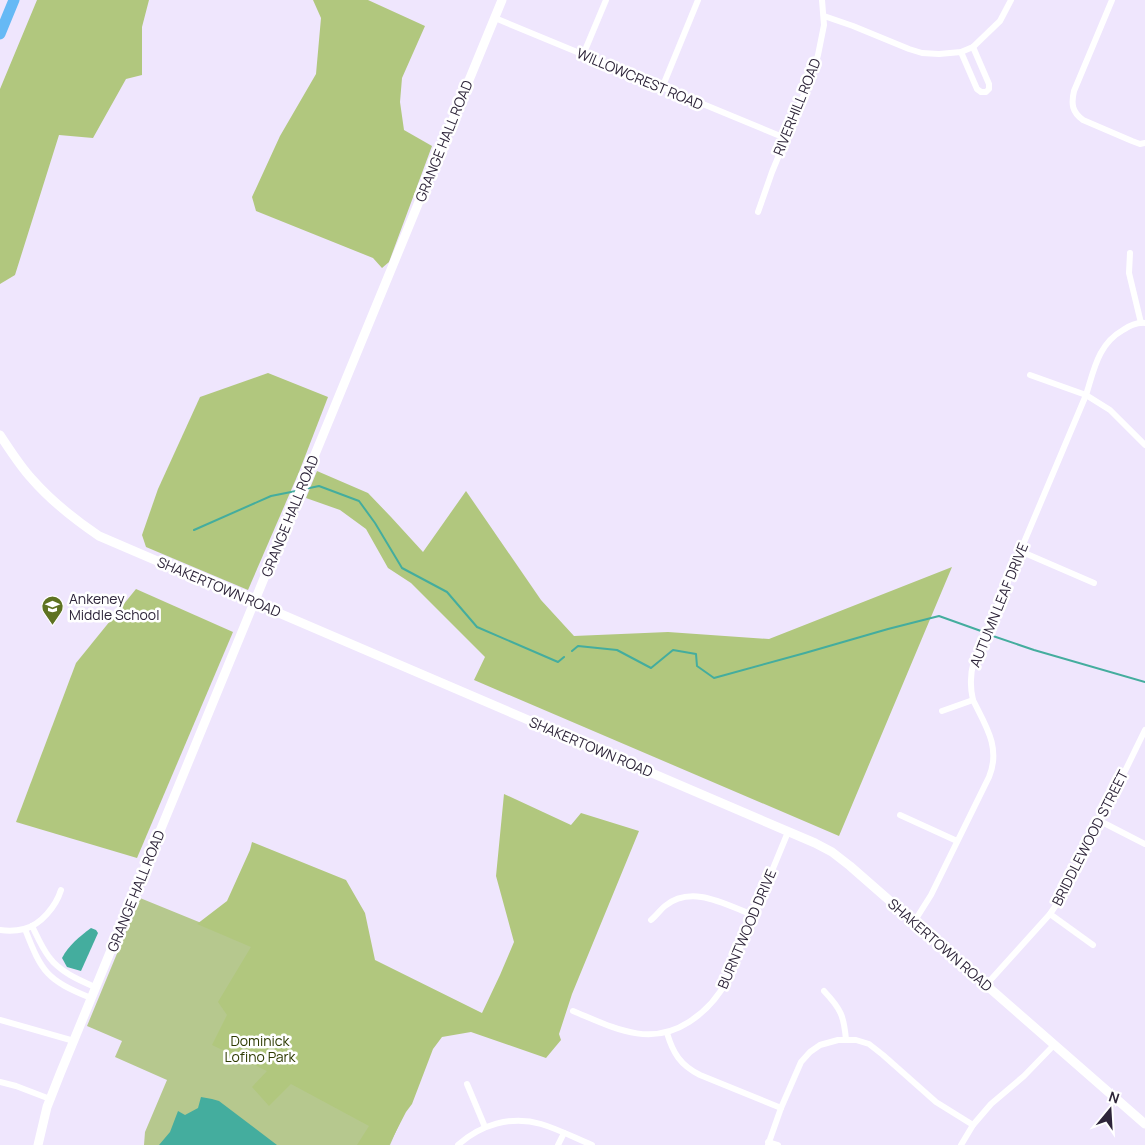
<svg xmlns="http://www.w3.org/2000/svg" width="1145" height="1145" font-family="Manrope,sans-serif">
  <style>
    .green { fill: #b6c88e }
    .forest { fill: #b1c77e }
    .water { fill: #44ad9e }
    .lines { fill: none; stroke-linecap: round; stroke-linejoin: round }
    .stream { stroke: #44ad9e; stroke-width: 2 }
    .street { stroke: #fff; stroke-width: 6 }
    .secondary { stroke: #fff; stroke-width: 9 }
    .highway { stroke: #66b9f5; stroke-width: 11 }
    .labels { text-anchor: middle; stroke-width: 5; stroke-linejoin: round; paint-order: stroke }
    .street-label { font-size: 14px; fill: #2d2439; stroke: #fff }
    .poi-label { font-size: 14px; fill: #2d2439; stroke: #fff; text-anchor: start }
    .park-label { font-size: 14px; fill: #2e3a02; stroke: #fff }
  </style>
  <rect width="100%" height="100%" fill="#efe6fd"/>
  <!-- green -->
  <polygon class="green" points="140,898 444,1022 390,1145 144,1145 145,1132 167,1080 115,1057 122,1041 87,1026"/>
  <!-- forest -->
  <g class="forest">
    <polygon points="37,0 149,0 142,27 142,75 126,79 93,138 59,135 15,275 0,284 0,89"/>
    <polygon points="313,0 368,0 425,26 402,78 400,102 404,130 432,146 389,262 382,268 373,258 256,211 252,197 280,136 316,74 321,18"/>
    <polygon points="268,373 328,397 299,472 248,590 146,547 142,535 158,489 200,397"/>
    <polygon points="317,471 368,493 391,517 423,552 466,491 541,600 574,636 668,632 769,639 952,567 839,836 474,680 485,657 411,583 388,568 366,529 340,510 306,498"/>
    <polygon points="136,589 233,632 137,858 16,822 76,663"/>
    <polygon points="504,794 571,825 581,813 639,831 572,994 559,1034 561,1040 546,1058 471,1032 442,1037 433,1049 412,1104 406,1112 389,1145 357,1145 369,1126 291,1084 269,1106 252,1087 267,1071 212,1045 227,1015 218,1002 251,947 197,924 227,901 250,850 252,842 346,880 365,913 375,960 482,1013 500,975 514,942 496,876"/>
  </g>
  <!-- water -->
  <g class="water">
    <path d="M91 928 96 930 98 933 81 971 67 967 62 958C69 945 79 937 91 928Z"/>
    <polygon points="201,1097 212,1099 219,1101 277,1145 159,1145 170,1132 178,1111 185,1115 198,1108"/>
  </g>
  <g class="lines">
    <!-- stream -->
    <g class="stream">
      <polyline points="305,489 319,486 359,501 375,523 402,568 447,592 477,627 558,662 564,657"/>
      <polyline points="194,530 271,496 296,491"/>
      <polyline points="990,635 1034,650 1145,682"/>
      <polyline points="572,651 578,646 617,650 651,668 673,650 696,654 697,666 714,678 805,653 888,629 939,616 981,631"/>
    </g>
    <!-- street -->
    <g class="street">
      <path d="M1112 0 1074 91C1071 104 1072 112 1083 120L1132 141 1140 144 1145 143"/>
      <polyline points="824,16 853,26 909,49 922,53 939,54 961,52 973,47 1000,21 1011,0"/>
      <polyline points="495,18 785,138"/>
      <polyline points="961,52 977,89 981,92 986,92 989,89 989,84 973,47"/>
      <polyline points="583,55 606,0"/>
      <polyline points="662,88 698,0"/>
      <polyline points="758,212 772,172 813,73 818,55 824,25 822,0"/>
      <polyline points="1130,253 1129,273 1141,323"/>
      <polyline points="1030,375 1086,395 1110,410 1145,445"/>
      <polyline points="1020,551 1094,583"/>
      <polyline points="942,711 973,700"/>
      <polyline points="900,815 957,841"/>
      <polyline points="1100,821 1145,844"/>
      <polyline points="1050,914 1093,945"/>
      <path d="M651 920C656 916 660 910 665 906 692 884 726 905 753 915"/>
      <path d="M914 922 931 895 989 777C1001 748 986 726 973 700 970 687 970 674 974 661L1086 395C1094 370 1098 344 1123 330 1129 326 1137 322 1145 323"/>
      <path d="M32 926C37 936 42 948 49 957 60 972 79 980 95 987"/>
      <path d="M25 929C42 973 47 980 91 998"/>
      <path d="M0 930C8 931 16 931 24 929 41 925 56 906 61 890"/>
      <polyline points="986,985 1050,914 1070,884 1145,730"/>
      <path d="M824 991C841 1009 844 1016 846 1040"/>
      <path d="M573 1011C612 1027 649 1048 689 1022 706 1011 718 998 727 980L788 832"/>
      <polyline points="0,1020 74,1041"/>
      <path d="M667 1033C673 1053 680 1065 700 1075L781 1108"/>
      <polyline points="0,1082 16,1086 50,1099"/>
      <polyline points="467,1084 485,1127"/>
      <polyline points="768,1142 778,1145"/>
      <path d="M458 1145C480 1125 511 1115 541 1124 558 1129 575 1138 592 1145"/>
      <polyline points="558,1145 564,1133"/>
      <polyline points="768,1145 781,1108 801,1062 810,1052 820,1045 838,1040 856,1040 869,1044 883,1055 936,1102 973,1125"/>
      <polyline points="961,1145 973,1125 991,1104 1024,1076 1054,1045"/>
    </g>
    <!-- secondary -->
    <g class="secondary">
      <path d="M0 435C10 450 20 466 32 479 52 502 74 519 99 536L815 843 832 852 850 866 1145 1124"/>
      <polyline points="38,1145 47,1107 60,1074 502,0"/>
    </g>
    <!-- highway -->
    <polyline class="highway" points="0,34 14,0"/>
  </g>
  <!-- icons -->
  <defs>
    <symbol id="school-pin" viewBox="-11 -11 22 30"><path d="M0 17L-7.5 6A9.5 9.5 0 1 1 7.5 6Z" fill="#5e7221" stroke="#fff"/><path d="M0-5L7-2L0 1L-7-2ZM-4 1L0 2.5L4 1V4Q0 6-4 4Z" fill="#fff"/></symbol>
  </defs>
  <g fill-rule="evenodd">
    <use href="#school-pin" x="40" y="594" width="25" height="34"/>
  </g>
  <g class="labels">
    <!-- street labels -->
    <g class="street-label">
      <text transform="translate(640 79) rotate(23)" y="5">WILLOWCREST ROAD</text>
      <text transform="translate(797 107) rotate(-68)" y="5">RIVERHILL ROAD</text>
      <text transform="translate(444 141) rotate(-68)" y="5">GRANGE HALL ROAD</text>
      <text transform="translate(290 516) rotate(-68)" y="5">GRANGE HALL ROAD</text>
      <text transform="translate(219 587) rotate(23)" y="5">SHAKERTOWN ROAD</text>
      <text transform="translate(999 605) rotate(-68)" y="5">AUTUMN LEAF DRIVE</text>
      <text transform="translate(591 747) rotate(23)" y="5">SHAKERTOWN ROAD</text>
      <text transform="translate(1090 838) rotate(-63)" y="5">BRIDDLEWOOD STREET</text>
      <text transform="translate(136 891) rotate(-68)" y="5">GRANGE HALL ROAD</text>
      <text transform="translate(747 929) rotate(-67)" y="5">BURNTWOOD DRIVE</text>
      <text transform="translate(940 945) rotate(41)" y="5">SHAKERTOWN ROAD</text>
    </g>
    <!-- poi labels -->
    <g class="poi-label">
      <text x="69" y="604">Ankeney<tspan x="69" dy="16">Middle School</tspan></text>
    </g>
    <!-- park labels -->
    <g class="park-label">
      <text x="260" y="1046">Dominick<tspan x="260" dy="16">Lofino Park</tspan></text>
    </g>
  </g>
  <!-- north arrow -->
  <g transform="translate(1110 1110) rotate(18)" stroke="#ffffff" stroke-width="4" paint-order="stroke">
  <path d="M0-4L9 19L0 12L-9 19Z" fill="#2d2439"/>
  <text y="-8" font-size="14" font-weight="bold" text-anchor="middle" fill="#2d2439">N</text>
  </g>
</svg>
